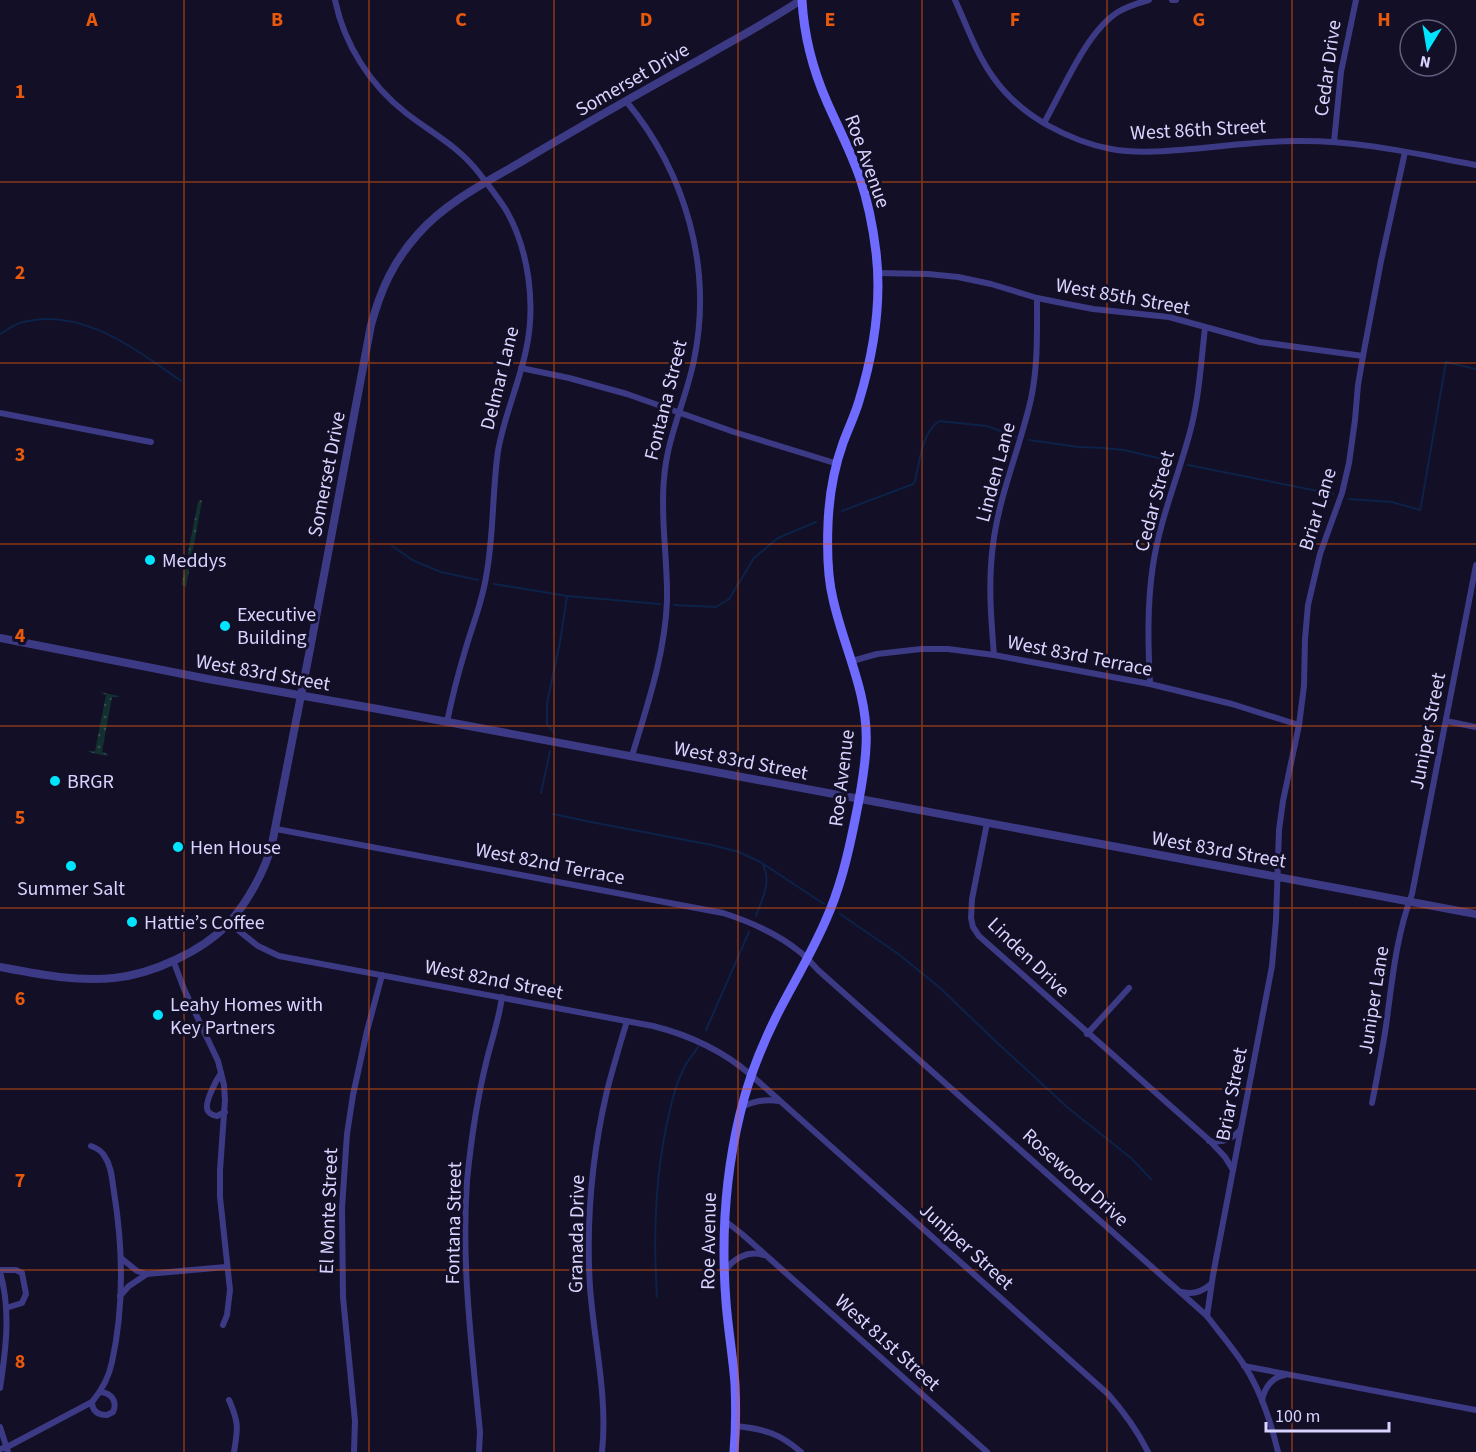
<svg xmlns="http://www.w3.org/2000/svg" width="1476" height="1452" font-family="'Source Sans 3',sans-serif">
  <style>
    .grass { fill: url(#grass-dots) }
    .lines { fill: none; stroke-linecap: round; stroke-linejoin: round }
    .stream { stroke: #0c2248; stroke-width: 2 }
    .minor { stroke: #3d3a85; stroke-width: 6 }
    .tertiary { stroke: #3d3a85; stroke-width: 8 }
    .secondary { stroke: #6f6bff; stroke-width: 9 }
    .grid { fill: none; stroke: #e8590c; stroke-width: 1.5; stroke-opacity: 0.55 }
    .poi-dot { fill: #00e5ff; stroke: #130f26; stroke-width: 2 }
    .labels { text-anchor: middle; stroke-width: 6; stroke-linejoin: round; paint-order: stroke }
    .street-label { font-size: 20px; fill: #d9d4ff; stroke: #130f26 }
    .poi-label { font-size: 20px; fill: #d9d4ff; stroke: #130f26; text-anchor: start }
    .grid-label { font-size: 20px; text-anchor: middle; font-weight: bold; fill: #e8590c; stroke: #130f26; stroke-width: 6; stroke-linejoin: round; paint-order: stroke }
  </style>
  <defs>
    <pattern id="grass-dots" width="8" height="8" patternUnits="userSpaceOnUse" patternTransform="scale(1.5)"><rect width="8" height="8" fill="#12302f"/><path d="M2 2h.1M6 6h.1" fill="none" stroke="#344d4e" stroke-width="1.8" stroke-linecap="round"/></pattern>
  </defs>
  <rect width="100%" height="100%" fill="#130f26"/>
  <!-- grass -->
  <g class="grass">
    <polygon points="200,500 202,501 186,587 182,585 182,583 198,502"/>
    <polygon points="99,692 119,696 119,697 112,697 102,752 108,754 107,756 88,752 89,751 95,751 106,695"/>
  </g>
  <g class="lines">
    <!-- stream -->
    <g class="stream">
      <path d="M0 334C6 331 13 325 20 323 80 305 135 349 181 381"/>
      <polyline points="1029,440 1079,447 1104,448 1124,450 1171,461"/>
      <polyline points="1188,465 1333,494"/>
      <polyline points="1349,499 1392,502 1420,510 1421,506 1446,362 1476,369"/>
      <path d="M842 511 913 484 915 481C920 461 921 434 939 421L987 426 1016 437"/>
      <polyline points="392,546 414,561 441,572 478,580"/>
      <polyline points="494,584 567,596 560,642 547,703 547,724 554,733"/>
      <polyline points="567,596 660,604"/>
      <polyline points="674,605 716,607 729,599 754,558 778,538 816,522"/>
      <polyline points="541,793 550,751"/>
      <polyline points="553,814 591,822 712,845 739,852 762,863 824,904"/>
      <polyline points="840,914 897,953 939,987 990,1036 1067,1107 1131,1158 1151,1179"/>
      <path d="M756 916C762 898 772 883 763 865"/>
      <polyline points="706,1030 749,932"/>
      <path d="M657 1297C653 1236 655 1174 669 1114 672 1100 676 1084 683 1070 686 1062 693 1055 698 1047"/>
    </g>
    <!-- minor -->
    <g class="minor">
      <path d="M335 0C344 44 370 85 406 113 433 134 457 145 479 173 488 185 498 197 506 210 529 250 536 305 526 350 519 384 504 416 498 451 492 493 494 535 486 577 482 603 472 626 465 651 458 674 452 698 447 722"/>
      <path d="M955 0C967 26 976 53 993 77 1007 97 1026 113 1047 125 1067 136 1089 145 1111 149 1138 154 1165 151 1192 149 1227 146 1262 141 1296 141 1357 140 1417 154 1476 165"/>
      <polyline points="1172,0 1176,0"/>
      <path d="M626 101C686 173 713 268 694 360 686 400 667 437 664 479 660 519 668 560 667 601 665 654 647 706 632 756"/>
      <path d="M1044 123C1063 90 1086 32 1118 12 1128 6 1138 3 1149 0"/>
      <polyline points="1334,142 1341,72 1356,0"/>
      <polyline points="878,273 928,274 958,277 991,284 1037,298 1067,304 1093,309 1169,317 1260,342 1363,356"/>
      <polyline points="521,368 569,378 627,394 734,432 838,464"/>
      <polyline points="0,413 151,442"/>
      <path d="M994 655C991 618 988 582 993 545 999 495 1020 448 1031 399 1038 366 1037 332 1037 298"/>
      <polyline points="852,661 877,654 921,649 948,649 994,655 1150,684 1232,704 1299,725"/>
      <path d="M1150 684C1148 644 1147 605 1153 565 1160 519 1178 477 1190 432 1199 399 1201 362 1205 328"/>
      <polyline points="1446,721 1476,727"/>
      <polyline points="987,823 972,899 971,918 973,927 979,936 1209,1140 1225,1157 1233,1170"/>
      <path d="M276 829 723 913C751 922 778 934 800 952 807 957 812 964 818 970L1207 1316C1219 1332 1233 1348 1244 1365 1261 1391 1271 1422 1278 1452"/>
      <path d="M229 923 258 946 279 956 653 1026C689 1035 723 1051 751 1075L1108 1394C1124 1412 1137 1430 1148 1452"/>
      <polyline points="173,960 184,989 218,1061 224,1085 225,1100 220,1170 220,1197 230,1290 227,1315 223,1325"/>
      <polyline points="1087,1034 1129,988"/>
      <path d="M221 1073C217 1079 203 1104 208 1111 210 1115 213 1115 217 1116L225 1112"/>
      <path d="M1372 1103C1377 1078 1382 1052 1386 1026 1392 982 1396 936 1412 894L1476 565"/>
      <path d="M742 1107C753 1101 766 1099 779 1101"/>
      <path d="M1209 1141C1222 1143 1232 1140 1240 1130"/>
      <polyline points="724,1220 742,1234 987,1452"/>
      <polyline points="121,1258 137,1271 147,1274 226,1267"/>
      <polyline points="0,1270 16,1270 22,1273 26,1294 22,1303 6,1308"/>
      <path d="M0 1272C11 1310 6 1349 0 1388"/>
      <path d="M724 1272C733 1259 747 1250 763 1255"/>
      <path d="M1182 1292C1193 1295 1203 1291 1211 1284"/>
      <polyline points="120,1296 129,1286 147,1274"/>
      <polyline points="1207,1316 1213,1275 1272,966 1276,920 1279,830 1283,801 1299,725 1304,686 1305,639 1308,605 1320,554 1342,493 1349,463 1355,420 1358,385 1363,356 1381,261 1405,152"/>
      <polyline points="1244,1366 1476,1410"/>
      <path d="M229 1400C239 1422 238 1429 234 1452"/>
      <path d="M1262 1401C1264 1388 1272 1377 1285 1375"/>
      <path d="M92 1402C92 1412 99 1415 107 1415L113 1412C118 1401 111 1393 100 1392"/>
      <path d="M736 1426C764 1429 779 1433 801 1452"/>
      <polyline points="0,1427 8,1452"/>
      <path d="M0 1449 7 1447 92 1402C102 1390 109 1377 112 1362 124 1307 123 1248 114 1192 112 1181 112 1167 105 1157 102 1151 97 1148 91 1146"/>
      <polyline points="354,1452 355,1421 343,1297 342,1208 347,1134 353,1095 367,1031 382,975"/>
      <path d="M479 1452 480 1432C472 1348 461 1265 467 1181 471 1140 477 1099 487 1059 492 1039 499 1019 502 997"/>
      <path d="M602 1452C608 1397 594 1342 590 1287 586 1222 592 1155 607 1091 613 1067 620 1044 627 1021"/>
    </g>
    <!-- tertiary -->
    <g class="tertiary">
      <polyline points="0,638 208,679 378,709 1476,914"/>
      <path d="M0 967C37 974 76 982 114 978 152 974 201 952 228 924 247 903 265 871 272 844L311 644 371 325C381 289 393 262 418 234 447 201 489 181 526 159 583 125 641 92 699 60 733 40 768 22 801 0"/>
    </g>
    <!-- secondary -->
    <path class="secondary" d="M734 1452C736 1429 736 1407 735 1384 733 1357 728 1329 726 1302 721 1238 725 1176 740 1114 748 1080 761 1047 777 1015 793 984 811 954 825 922 840 889 848 855 855 820 860 796 865 771 866 746 869 694 844 649 833 599 827 575 827 549 828 524 829 498 834 468 843 443 848 429 855 415 859 401 874 352 882 302 876 252 873 227 868 202 860 178 851 152 838 127 827 102 812 68 804 36 802 0"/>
  </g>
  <!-- grid -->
  <path class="grid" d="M184 0V1452M369 0V1452M554 0V1452M738 0V1452M922 0V1452M1107 0V1452M1292 0V1452M0 182H1476M0 363H1476M0 544H1476M0 726H1476M0 908H1476M0 1089H1476M0 1270H1476"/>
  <!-- markers -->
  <g class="poi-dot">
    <circle cx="150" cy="560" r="6"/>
    <circle cx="225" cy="626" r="6"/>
    <circle cx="55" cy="781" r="6"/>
    <circle cx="178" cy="847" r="6"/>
    <circle cx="71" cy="866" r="6"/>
    <circle cx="132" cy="922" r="6"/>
    <circle cx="158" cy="1015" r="6"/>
  </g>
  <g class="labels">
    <!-- street labels -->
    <g class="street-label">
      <text transform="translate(1327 68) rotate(-82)" y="7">Cedar Drive</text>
      <text transform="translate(632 79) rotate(-30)" y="7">Somerset Drive</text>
      <text transform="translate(1198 129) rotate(-3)" y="7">West 86th Street</text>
      <text transform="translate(868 161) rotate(70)" y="7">Roe Avenue</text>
      <text transform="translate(1123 296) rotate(10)" y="7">West 85th Street</text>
      <text transform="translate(499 378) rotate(-76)" y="7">Delmar Lane</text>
      <text transform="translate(665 400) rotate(-76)" y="7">Fontana Street</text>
      <text transform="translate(995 472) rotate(-75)" y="7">Linden Lane</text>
      <text transform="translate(326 474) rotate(-79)" y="7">Somerset Drive</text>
      <text transform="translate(1154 501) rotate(-75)" y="7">Cedar Street</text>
      <text transform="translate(1317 509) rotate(-73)" y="7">Briar Lane</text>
      <text transform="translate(1080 655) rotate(11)" y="7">West 83rd Terrace</text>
      <text transform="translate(263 672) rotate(10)" y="7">West 83rd Street</text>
      <text transform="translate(1427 731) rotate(-79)" y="7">Juniper Street</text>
      <text transform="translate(741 760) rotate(11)" y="7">West 83rd Street</text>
      <text transform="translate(841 778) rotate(-83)" y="7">Roe Avenue</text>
      <text transform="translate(1219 849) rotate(10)" y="7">West 83rd Street</text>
      <text transform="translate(550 863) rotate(11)" y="7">West 82nd Terrace</text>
      <text transform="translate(1029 957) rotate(44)" y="7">Linden Drive</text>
      <text transform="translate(494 979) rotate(11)" y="7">West 82nd Street</text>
      <text transform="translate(1373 1000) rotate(-81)" y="7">Juniper Lane</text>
      <text transform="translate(1231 1094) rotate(-79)" y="7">Briar Street</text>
      <text transform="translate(1076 1177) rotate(42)" y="7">Rosewood Drive</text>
      <text transform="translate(328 1211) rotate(-88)" y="7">El Monte Street</text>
      <text transform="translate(453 1223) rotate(-89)" y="7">Fontana Street</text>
      <text transform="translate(576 1234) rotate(-89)" y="7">Granada Drive</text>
      <text transform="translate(708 1241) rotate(-89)" y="7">Roe Avenue</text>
      <text transform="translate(967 1246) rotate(42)" y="7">Juniper Street</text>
      <text transform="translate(888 1342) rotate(42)" y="7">West 81st Street</text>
    </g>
    <!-- poi labels -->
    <g class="poi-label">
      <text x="162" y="567">Meddys</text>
      <text x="237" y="621">Executive<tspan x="237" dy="23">Building</tspan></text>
      <text x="67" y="788">BRGR</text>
      <text x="190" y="854">Hen House</text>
      <text x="71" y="895" text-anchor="middle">Summer Salt</text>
      <text x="144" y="929">Hattie’s Coffee</text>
      <text x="170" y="1011">Leahy Homes with<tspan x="170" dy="23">Key Partners</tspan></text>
    </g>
  </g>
  <g class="grid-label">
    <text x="92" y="26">A</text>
    <text x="277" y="26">B</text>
    <text x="461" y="26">C</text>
    <text x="646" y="26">D</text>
    <text x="830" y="26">E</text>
    <text x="1015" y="26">F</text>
    <text x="1199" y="26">G</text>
    <text x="1384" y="26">H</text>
    <text x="20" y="98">1</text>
    <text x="20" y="279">2</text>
    <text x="20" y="461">3</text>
    <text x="20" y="642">4</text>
    <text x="20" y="824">5</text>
    <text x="20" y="1005">6</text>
    <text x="20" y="1187">7</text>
    <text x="20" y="1368">8</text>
  </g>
  <!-- north arrow -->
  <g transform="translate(1428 48) rotate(191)"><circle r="28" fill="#130f26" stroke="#625e7d" stroke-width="1.5"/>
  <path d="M0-4.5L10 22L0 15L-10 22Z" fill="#00e5ff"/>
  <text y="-9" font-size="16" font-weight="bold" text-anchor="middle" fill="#d9d4ff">N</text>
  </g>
  <!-- scale -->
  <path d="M1266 1422v9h123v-9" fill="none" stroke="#d9d4ff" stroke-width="3"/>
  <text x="1275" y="1422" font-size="18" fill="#d9d4ff" stroke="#130f26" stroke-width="4.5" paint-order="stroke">100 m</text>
</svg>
